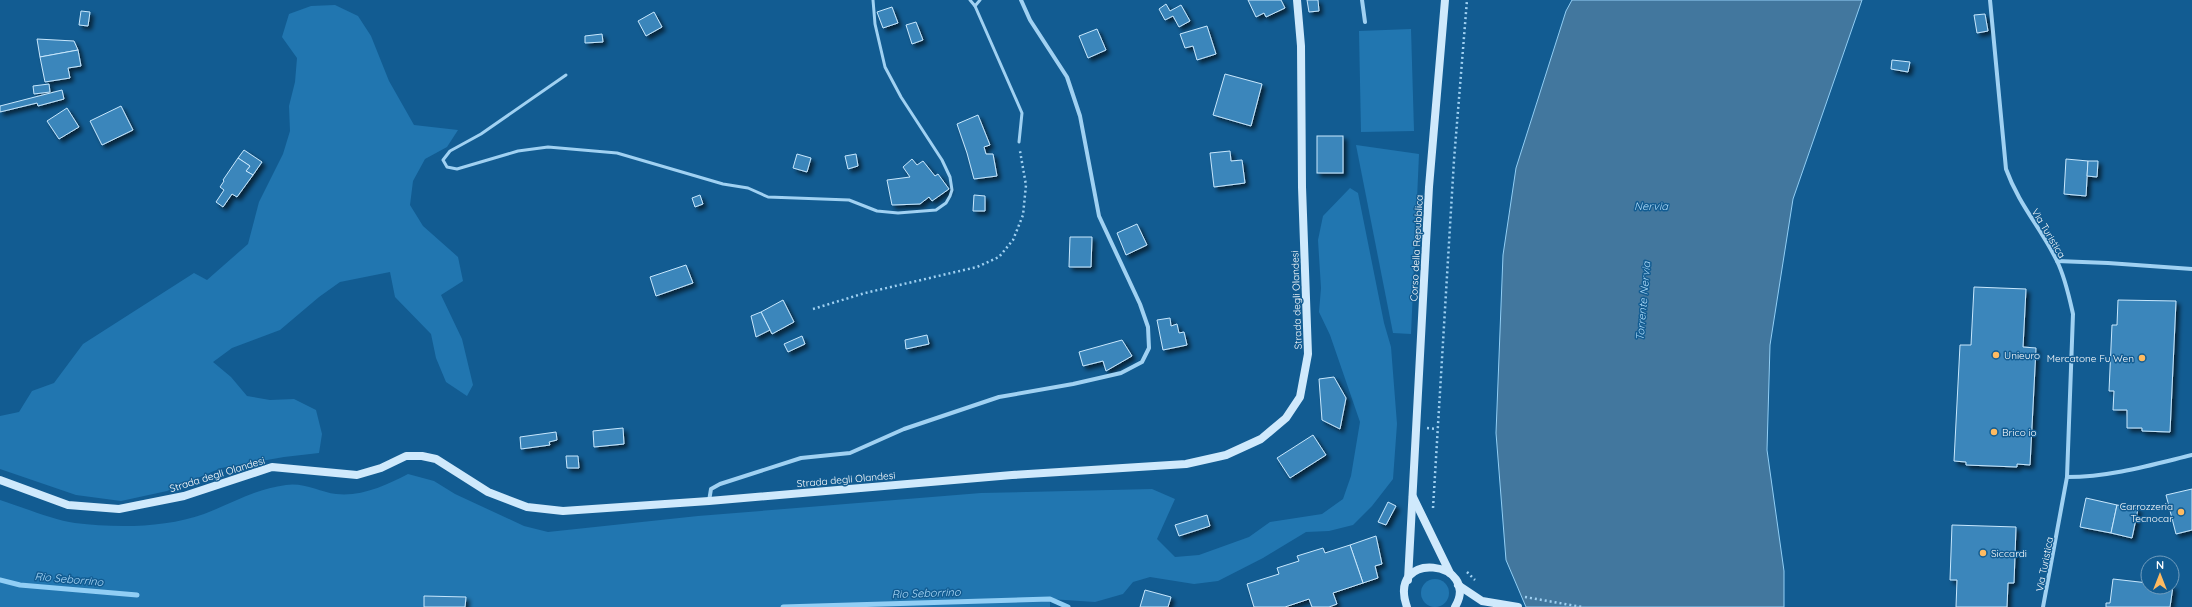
<svg xmlns="http://www.w3.org/2000/svg" width="2192" height="607" font-family="Quicksand,sans-serif">
  <style>
    .green { fill: #2176b0 }
    .water { fill: #42779e; stroke: #91cef5 }
    .lines { fill: none; stroke-linecap: round; stroke-linejoin: round }
    .stream { stroke: #91cef5; stroke-width: 5 }
    .building { fill: #3b86bb; stroke: #c7e7fd; filter: url(#shadow) }
    .path { stroke: #a0d1f2; stroke-width: 2.5; stroke-dasharray: 2 3; stroke-linecap: butt }
    .lane { stroke: #a0d1f2; stroke-width: 3 }
    .street { stroke: #a0d1f2; stroke-width: 4 }
    .secondary { stroke: #cfe9fc; stroke-width: 8 }
    .poi-dot { fill: #ffbb61; stroke: #125c92; stroke-width: 1.5 }
    .labels { text-anchor: middle; stroke-width: 3; stroke-linejoin: round; paint-order: stroke }
    .street-label { font-size: 10px; fill: #fff; stroke: #125c92 }
    .poi-label { font-size: 10px; fill: #fff; stroke: #125c92; text-anchor: start }
    .water-label { font-size: 11px; font-style: italic; fill: #acdaf9; stroke: #125c92 }
  </style>
  <defs>
    <filter id="shadow"><feDropShadow dx="3.5" dy="3.5" stdDeviation="2" flood-color="#0009"/></filter>
  </defs>
  <rect width="100%" height="100%" fill="#125c92"/>
  <!-- green -->
  <g class="green">
    <polygon points="335,5 358,16 371,36 389,81 414,125 458,130 447,147 425,159 413,181 410,205 423,226 458,257 463,281 441,295 462,339 473,385 467,396 446,382 436,358 431,334 395,297 390,272 340,282 319,297 280,330 232,348 213,362 231,377 247,396 270,400 294,399 316,410 322,434 319,453 284,457 221,468 167,491 121,501 76,495 0,469 0,416 19,412 32,391 54,383 83,344 194,273 207,280 248,244 259,202 283,154 290,131 289,106 295,82 297,58 282,37 289,14 311,6"/>
    <polygon points="1411,29 1414,131 1361,132 1359,31"/>
    <polygon points="1356,145 1419,154 1411,334 1393,333"/>
    <path d="M1350 188 1358 193 1384 323 1391 347 1397 424 1393 479 1372 506 1353 525 1329 531 1306 532 1263 558 1218 581 1194 584 1150 577 1133 582 1123 594 1095 602 1050 599V607H0V500C22 507 53 520 75 523 116 528 165 528 204 514 233 503 255 489 286 485 303 482 320 492 336 494 361 497 387 485 408 474L434 481 455 494 524 526 548 532 698 516 981 493 1152 489 1175 499 1157 539 1175 557 1199 555 1249 537 1270 522 1322 514 1343 499 1351 476 1360 422 1330 335 1319 312 1321 288 1318 240 1323 216Z"/>
    <circle cx="1435" cy="593" r="14"/>
  </g>
  <!-- water -->
  <polygon class="water" points="1572,0 1862,0 1793,199 1770,345 1767,450 1784,571 1784,607 1526,607 1506,560 1496,433 1503,255 1516,168 1566,11"/>
  <g class="lines">
    <!-- stream -->
    <g class="stream">
      <polyline points="0,580 20,585 137,595"/>
      <polyline points="783,607 1050,599 1068,607"/>
    </g>
  </g>
  <!-- building -->
  <g class="building">
    <polygon points="1248,0 1281,0 1285,8 1266,17 1264,13 1256,17"/>
    <polygon points="1307,0 1318,0 1319,11 1309,12"/>
    <polygon points="1166,4 1170,11 1181,5 1190,21 1179,27 1173,16 1165,20 1159,9"/>
    <polygon points="892,7 898,23 883,28 877,12"/>
    <polygon points="81,11 90,12 88,26 79,25"/>
    <polygon points="654,12 662,27 646,36 638,21"/>
    <polygon points="1985,14 1988,31 1977,33 1974,15"/>
    <polygon points="916,22 923,40 912,44 906,25"/>
    <polygon points="1207,26 1216,54 1197,60 1193,46 1185,48 1180,34"/>
    <polygon points="1097,29 1106,50 1088,58 1079,36"/>
    <polygon points="602,34 603,42 585,43 585,36"/>
    <polygon points="37,39 74,41 78,50 40,57"/>
    <polygon points="78,50 81,66 68,68 70,78 45,82 40,57"/>
    <polygon points="1892,60 1910,62 1908,72 1891,69"/>
    <polygon points="1225,74 1262,84 1251,126 1213,115"/>
    <polygon points="49,84 50,92 34,94 33,86"/>
    <polygon points="62,90 64,99 38,106 37,103 0,112 0,106"/>
    <polygon points="121,106 133,130 102,145 90,121"/>
    <polygon points="67,108 79,127 59,139 47,121"/>
    <polygon points="978,115 990,145 984,147 986,154 993,154 997,176 974,179 967,153 957,124"/>
    <rect x="1317" y="136" width="26" height="37"/>
    <polygon points="244,150 262,162 253,175 246,171 250,166 238,158"/>
    <polygon points="1230,151 1231,161 1242,160 1245,183 1214,187 1210,153"/>
    <polygon points="797,154 811,158 807,172 793,168"/>
    <polygon points="856,154 858,166 848,169 845,156"/>
    <polygon points="238,158 250,166 246,171 253,175 237,197 232,194 223,207 216,202 224,190 220,187 224,181 223,180"/>
    <polygon points="912,159 917,165 923,161 935,176 938,174 949,189 932,201 929,197 920,204 892,205 887,180 910,177 903,167"/>
    <polygon points="2066,159 2088,161 2086,196 2064,194"/>
    <polygon points="2088,161 2098,161 2097,177 2087,176"/>
    <polygon points="700,195 703,204 695,207 692,198"/>
    <polygon points="974,195 985,196 985,211 973,211"/>
    <polygon points="1137,224 1147,245 1126,255 1117,233"/>
    <polygon points="1070,237 1092,237 1091,267 1069,267"/>
    <polygon points="686,265 693,283 656,296 650,277"/>
    <polygon points="1974,287 2026,289 2023,347 2036,348 2030,465 2017,464 2017,467 1966,465 1966,462 1954,461 1960,345 1971,345"/>
    <polygon points="783,300 794,322 772,334 761,312"/>
    <polygon points="2118,300 2176,301 2170,432 2142,431 2142,428 2127,428 2127,410 2113,410 2114,391 2109,391 2112,325 2117,325"/>
    <polygon points="761,312 770,330 756,337 751,316"/>
    <polygon points="1170,318 1171,326 1177,324 1179,333 1184,332 1187,345 1163,350 1157,320"/>
    <polygon points="927,335 929,344 906,349 905,340"/>
    <polygon points="802,336 805,344 788,352 784,344"/>
    <polygon points="1122,340 1132,356 1106,371 1103,361 1083,366 1079,352"/>
    <polygon points="1334,377 1346,398 1340,429 1322,420 1319,379"/>
    <polygon points="623,428 624,444 594,447 593,431"/>
    <polygon points="556,432 557,440 549,442 550,445 521,449 520,437"/>
    <polygon points="1313,435 1326,455 1290,478 1277,458"/>
    <polygon points="566,456 578,456 579,468 567,468"/>
    <polygon points="2192,489 2192,530 2176,534 2166,495"/>
    <polygon points="2086,498 2117,505 2111,533 2080,527"/>
    <polygon points="1388,502 1396,506 1386,525 1378,522"/>
    <polygon points="2117,505 2138,509 2132,538 2111,533"/>
    <polygon points="1207,515 1210,526 1179,536 1175,525"/>
    <polygon points="1952,525 2016,527 2014,583 2008,583 2007,607 1956,607 1957,580 1950,580"/>
    <polygon points="1376,536 1382,564 1375,566 1378,578 1363,583 1350,545"/>
    <polygon points="1350,545 1363,583 1333,593 1337,604 1329,607 1312,607 1309,599 1285,607 1254,607 1247,584 1279,574 1277,568 1299,561 1297,556 1323,548 1325,553"/>
    <polygon points="2113,579 2148,583 2148,587 2173,586 2170,607 2106,607 2106,603 2110,603"/>
    <polygon points="1145,590 1171,597 1168,607 1140,607"/>
    <polygon points="424,596 466,597 465,607 424,607"/>
  </g>
  <g class="lines">
    <!-- path -->
    <g class="path">
      <polyline points="813,309 865,293 977,267 999,257 1013,240 1023,215 1026,185 1020,151"/>
      <polyline points="1427,428 1437,429"/>
      <polyline points="1433,508 1454,160 1467,0"/>
      <polyline points="1467,572 1475,580"/>
      <polyline points="1525,597 1582,607"/>
    </g>
    <!-- lane -->
    <g class="lane">
      <polyline points="970,0 975,6 980,0"/>
      <polyline points="975,6 1022,113 1019,142"/>
      <polyline points="566,75 481,134 450,151 443,160 447,167 457,169 518,151 548,147 617,153 723,184 748,188 768,197 849,200 877,211 898,213 936,210 946,203 950,196 952,190 950,177 942,160 901,97 885,67 875,24 873,0"/>
    </g>
    <!-- street -->
    <g class="street">
      <polyline points="1362,0 1365,22"/>
      <path d="M1990 0 2006 169C2019 205 2041 228 2057 261 2065 277 2069 296 2073 314L2067 477 2043 607"/>
      <polyline points="2057,261 2108,263 2192,269"/>
      <path d="M2067 477C2110 477 2151 465 2192 455"/>
      <polyline points="709,501 711,489 720,484 801,458 850,453 904,429 999,397 1073,384 1121,373 1142,362 1149,348 1148,327 1140,304 1099,216 1080,116 1067,77 1030,20 1021,0"/>
    </g>
    <!-- secondary -->
    <g class="secondary">
      <polyline points="0,480 68,505 119,509 184,496 272,467 357,475 381,468 406,456 422,456 436,459 488,492 527,507 563,511 709,501 1012,475 1186,464 1226,455 1261,439 1286,418 1300,397 1308,354 1302,187 1301,46 1297,0"/>
      <polyline points="1413,497 1450,573"/>
      <polyline points="1408,580 1429,187 1445,0"/>
      <polyline points="1458,585 1482,601 1518,607"/>
      <path d="M1407 607C1386 548 1482 561 1455 607"/>
    </g>
  </g>
  <!-- markers -->
  <g class="poi-dot">
    <circle cx="1996" cy="355" r="4"/>
    <circle cx="2142" cy="358" r="4"/>
    <circle cx="1994" cy="432" r="4"/>
    <circle cx="2181" cy="512" r="4"/>
    <circle cx="1983" cy="553" r="4"/>
  </g>
  <g class="labels">
    <!-- street labels -->
    <g class="street-label">
      <text transform="translate(2049 233) rotate(59)" y="4">Via Turistica</text>
      <text transform="translate(1416 248) rotate(-87)" y="4">Corso della Repubblica</text>
      <text transform="translate(1296 300) rotate(-92)" y="4">Strada degli Olandesi</text>
      <text transform="translate(217 474) rotate(-17)" y="4">Strada degli Olandesi</text>
      <text transform="translate(846 479) rotate(-5)" y="4">Strada degli Olandesi</text>
      <text transform="translate(2044 564) rotate(-79)" y="4">Via Turistica</text>
    </g>
    <!-- poi labels -->
    <g class="poi-label">
      <text x="2004" y="359">Unieuro</text>
      <text x="2134" y="362" text-anchor="end">Mercatone Fu Wen</text>
      <text x="2002" y="436">Brico io</text>
      <text x="2173" y="510" text-anchor="end">Carrozzeria<tspan x="2173" dy="12">Tecnocar</tspan></text>
      <text x="1991" y="557">Siccardi</text>
    </g>
    <!-- water labels -->
    <g class="water-label">
      <text x="1651" y="210">Nervia</text>
      <text transform="translate(1643 301) rotate(-85)" y="4">Torrente Nervia</text>
      <text transform="translate(69 579) rotate(5)" y="4">Rio Seborrino</text>
      <text transform="translate(926 593) rotate(-2)" y="4">Rio Seborrino</text>
    </g>
  </g>
  <!-- north arrow -->
  <g transform="translate(2160 575)"><circle r="19" fill="#125c92" stroke="#719dbe"/>
  <path d="M0-3L7 15L0 10L-7 15Z" fill="#ffbb61"/>
  <text y="-6" font-size="11" font-weight="bold" text-anchor="middle" fill="#ffffff">N</text>
  </g>
</svg>
